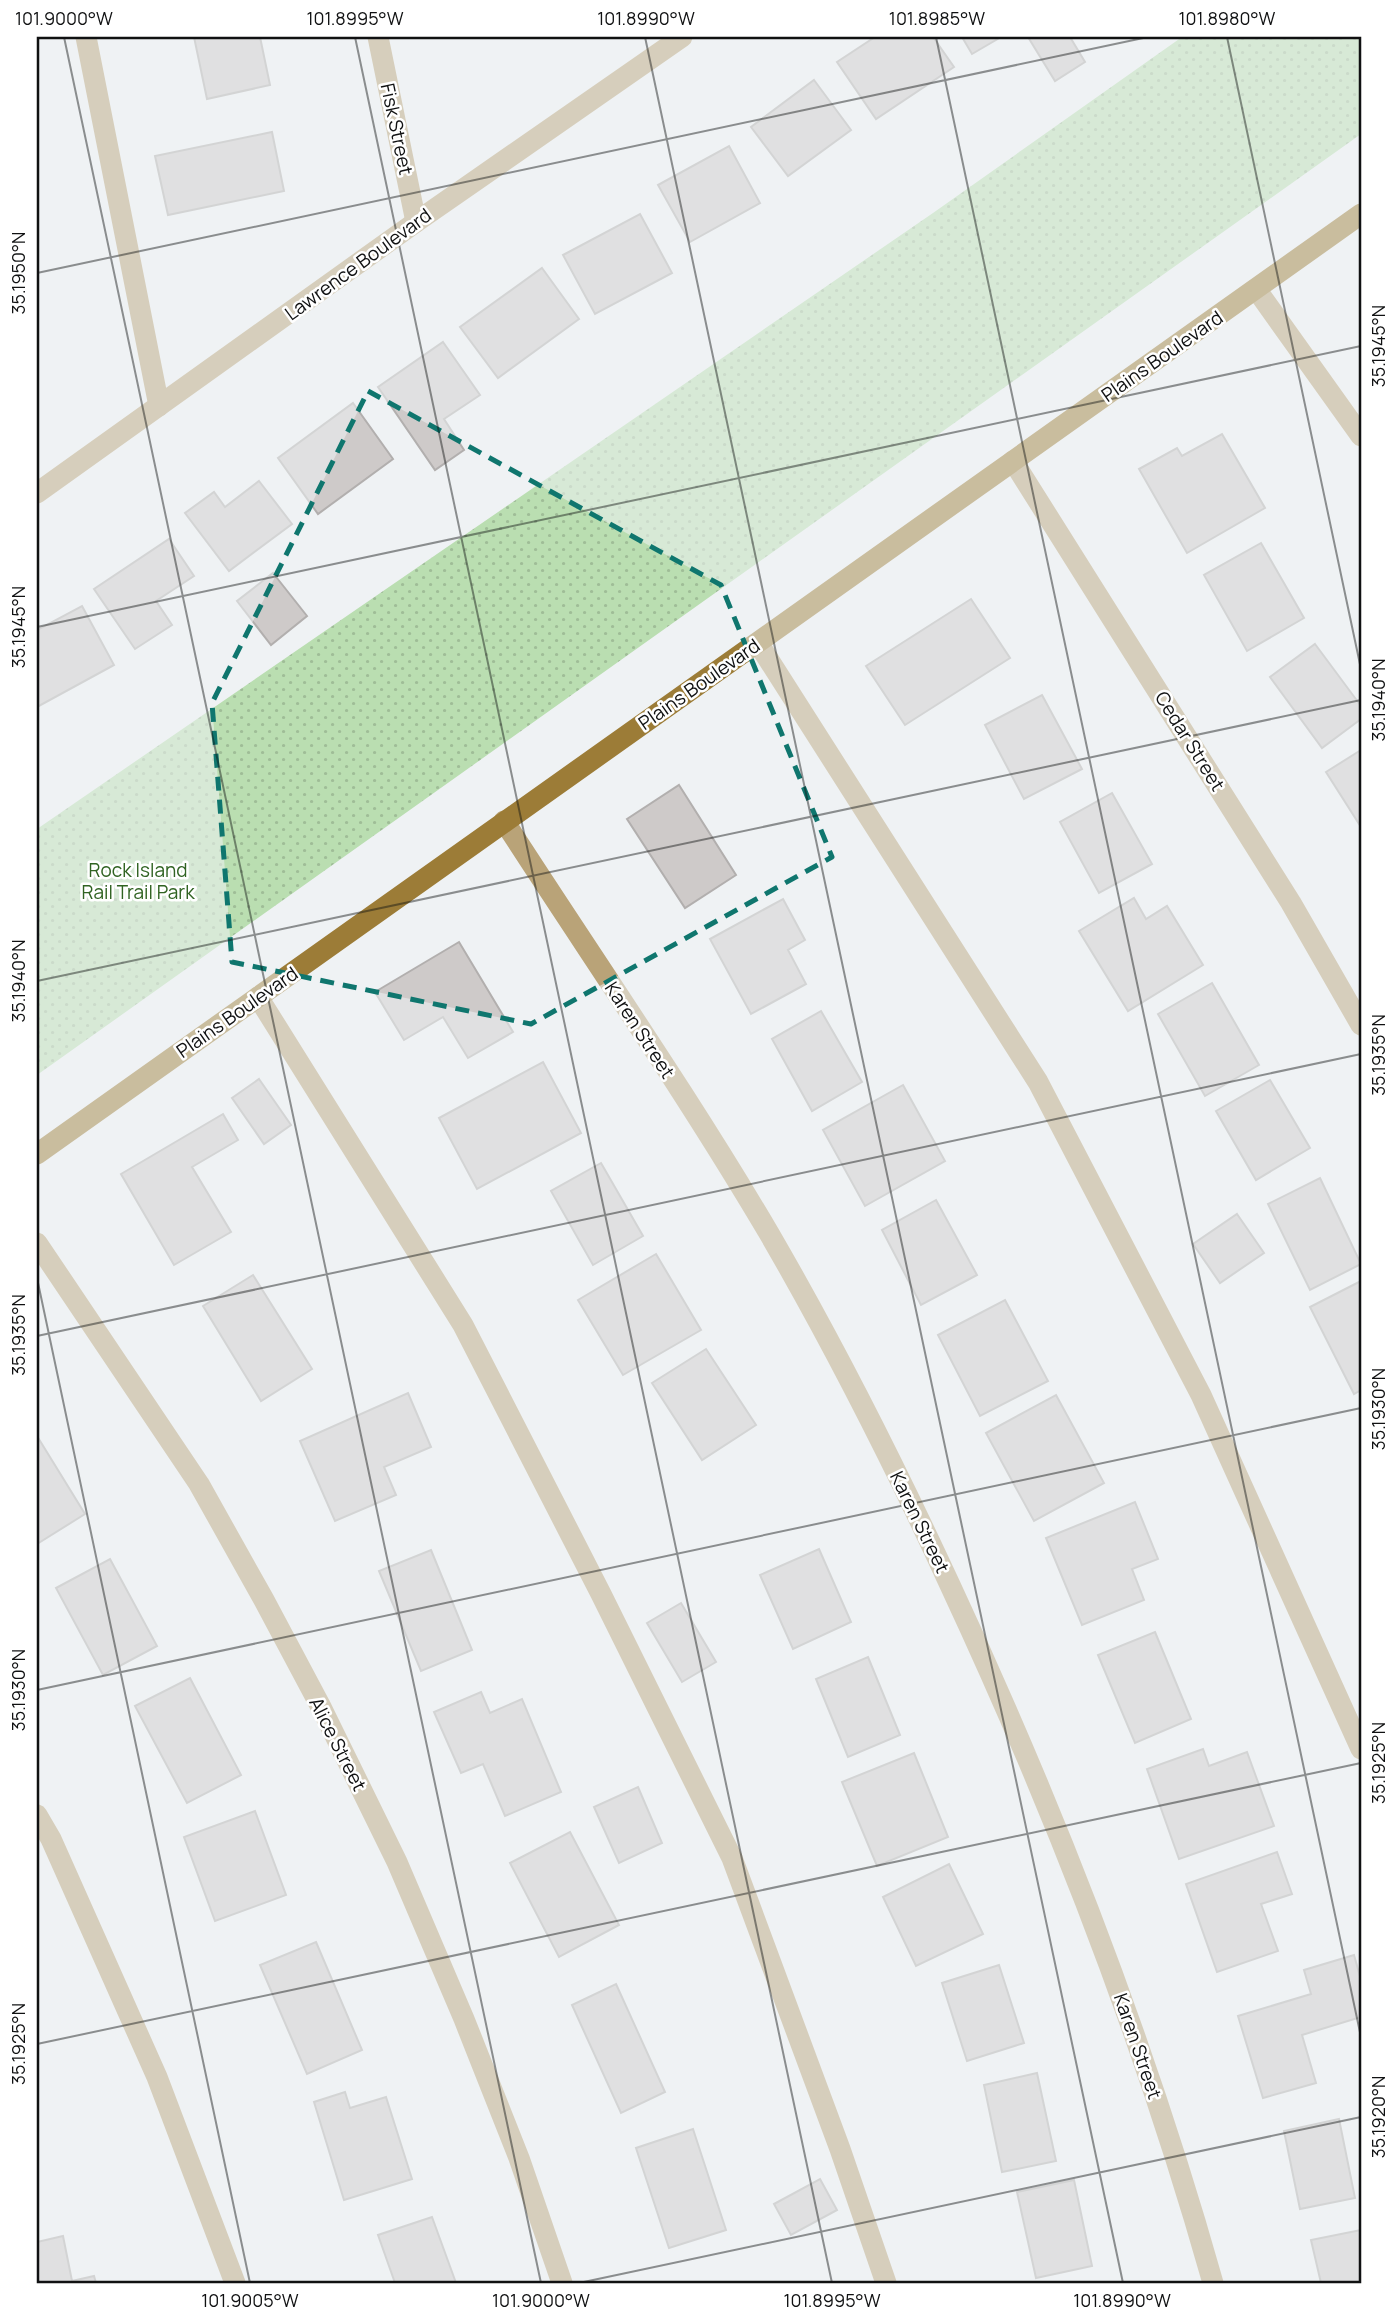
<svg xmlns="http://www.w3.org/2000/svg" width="1398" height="2320" font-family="Manrope,sans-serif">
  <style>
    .grass { fill: url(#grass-dots) }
    .building { fill: #cecac9; stroke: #b2afae; stroke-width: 2 }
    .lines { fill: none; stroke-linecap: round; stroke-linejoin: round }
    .lane { stroke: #b9a378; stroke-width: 21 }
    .street { stroke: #b9a378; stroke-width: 21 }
    .secondary { stroke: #9c7c37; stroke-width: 21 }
    .marked { fill: none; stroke: #0f766e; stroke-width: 5; stroke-dasharray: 14 9; stroke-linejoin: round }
    .ticks { fill: none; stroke: #101112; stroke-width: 2; stroke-opacity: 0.45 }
    .labels { text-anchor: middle; stroke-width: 5; stroke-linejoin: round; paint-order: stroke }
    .street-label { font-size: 19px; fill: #101112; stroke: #fff }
    .park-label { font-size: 19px; fill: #306322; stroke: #fff }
    .neatline { fill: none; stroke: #101112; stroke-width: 2.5 }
    .ticks-label { font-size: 18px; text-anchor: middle; fill: #101112 }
  </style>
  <defs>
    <pattern id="grass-dots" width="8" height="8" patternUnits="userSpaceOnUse" patternTransform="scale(1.75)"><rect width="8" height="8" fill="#badeb1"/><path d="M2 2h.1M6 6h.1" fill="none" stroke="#9fbd97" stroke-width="1.8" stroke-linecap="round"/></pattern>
  </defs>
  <rect width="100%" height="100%" fill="#eff2f4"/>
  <!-- grass -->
  <polygon class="grass" points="1182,37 1361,37 1361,134 37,1075 37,829 933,213"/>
  <!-- building -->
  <g class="building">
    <polygon points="194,37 260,37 270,85 207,99"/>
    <polygon points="875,37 933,37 954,67 876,119 837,62"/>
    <polygon points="962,37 1001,37 972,54"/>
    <polygon points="1028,37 1070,37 1085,62 1055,81"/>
    <polygon points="814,80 851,130 788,176 751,127"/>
    <polygon points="272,132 284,191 168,215 155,156"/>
    <polygon points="729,146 760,203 690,242 658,185"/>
    <polygon points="640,214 672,273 595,314 563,255"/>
    <polygon points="542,268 579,319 498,378 460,327"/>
    <polygon points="443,342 480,395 444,419 464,450 435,470 378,387"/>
    <polygon points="353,403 393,459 318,514 278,458"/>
    <polygon points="1222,434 1265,508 1187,553 1139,469 1177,448 1182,456"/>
    <polygon points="259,481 292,524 229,571 185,513 214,492 225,507"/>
    <polygon points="169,539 194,576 156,601 172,625 135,649 94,589"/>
    <polygon points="1261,543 1304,618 1247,651 1204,575"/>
    <polygon points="273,573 307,616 271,645 237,601"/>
    <polygon points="971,599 1010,658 905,725 866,666"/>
    <polygon points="82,606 114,665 37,707 37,630"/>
    <polygon points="1315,644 1361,706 1361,719 1322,748 1270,677"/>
    <polygon points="1042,695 1082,769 1024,799 985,725"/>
    <polygon points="1361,750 1361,827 1326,772"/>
    <polygon points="679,785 736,875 685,908 627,819"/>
    <polygon points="1112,793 1152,864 1099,893 1060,822"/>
    <polygon points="1134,898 1146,919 1167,906 1203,965 1128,1011 1079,931"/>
    <polygon points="783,899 805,940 788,950 806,984 751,1014 710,939"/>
    <polygon points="459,942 513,1032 468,1058 443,1017 404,1040 375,992"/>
    <polygon points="1212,983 1259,1065 1205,1096 1158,1014"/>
    <polygon points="821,1011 862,1082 812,1111 772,1039"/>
    <polygon points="543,1062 581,1133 477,1189 439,1118"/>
    <polygon points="259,1079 291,1125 264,1144 232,1098"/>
    <polygon points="1270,1080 1310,1148 1256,1180 1216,1111"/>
    <polygon points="903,1085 945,1161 865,1206 823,1130"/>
    <polygon points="223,1114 238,1140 192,1167 231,1232 174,1265 121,1174"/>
    <polygon points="601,1163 643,1236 593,1265 551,1191"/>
    <polygon points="1320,1178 1361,1264 1310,1290 1268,1204"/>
    <polygon points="936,1200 977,1275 921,1305 882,1230"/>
    <polygon points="1237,1214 1264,1253 1220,1283 1193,1244"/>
    <polygon points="656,1254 701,1330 623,1375 578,1300"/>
    <polygon points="253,1275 312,1369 261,1401 203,1306"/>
    <polygon points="1361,1281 1361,1390 1354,1394 1310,1307"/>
    <polygon points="1005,1300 1048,1381 980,1416 938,1335"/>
    <polygon points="706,1349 756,1425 702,1460 652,1383"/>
    <polygon points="408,1393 431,1447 384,1467 396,1495 335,1521 300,1441"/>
    <polygon points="1056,1395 1104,1483 1034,1521 986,1433"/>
    <polygon points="37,1436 85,1514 37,1544"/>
    <polygon points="1135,1502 1158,1559 1132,1569 1144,1600 1082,1625 1046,1538"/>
    <polygon points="819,1549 851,1622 793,1649 760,1575"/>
    <polygon points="431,1550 472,1650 421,1671 379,1571"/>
    <polygon points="110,1559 157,1646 103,1675 56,1588"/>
    <polygon points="681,1603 716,1662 682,1682 647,1623"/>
    <polygon points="1155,1632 1191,1719 1135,1743 1098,1655"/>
    <polygon points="868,1657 900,1735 848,1757 816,1679"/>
    <polygon points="190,1678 241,1775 187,1803 135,1706"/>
    <polygon points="481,1692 490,1713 522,1699 561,1792 505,1816 483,1764 461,1773 434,1712"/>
    <polygon points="1203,1749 1209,1766 1247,1752 1274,1826 1179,1859 1147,1769"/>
    <polygon points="914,1753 948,1837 877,1866 842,1782"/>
    <polygon points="638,1787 662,1843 619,1863 594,1807"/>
    <polygon points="255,1811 286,1895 215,1921 184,1837"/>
    <polygon points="570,1832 619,1925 559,1957 510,1863"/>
    <polygon points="1277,1852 1292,1894 1261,1904 1278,1951 1217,1972 1186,1884"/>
    <polygon points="949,1864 983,1934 916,1966 883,1897"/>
    <polygon points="316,1942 362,2050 307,2074 260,1965"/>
    <polygon points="1354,1955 1361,1980 1361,2017 1302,2035 1316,2083 1263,2098 1238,2016 1311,1994 1304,1970"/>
    <polygon points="999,1965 1024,2043 967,2061 942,1983"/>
    <polygon points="616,1984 665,2092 621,2113 572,2005"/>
    <polygon points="1037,2073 1056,2161 1002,2172 984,2085"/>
    <polygon points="345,2092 350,2108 386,2097 412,2179 344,2200 314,2102"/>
    <polygon points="1339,2119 1355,2198 1300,2209 1284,2131"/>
    <polygon points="693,2129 726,2230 669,2248 636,2148"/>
    <polygon points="820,2179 837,2210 791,2235 774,2204"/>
    <polygon points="1074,2180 1092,2266 1036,2278 1017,2192"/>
    <polygon points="432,2217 456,2283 395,2283 378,2235"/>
    <polygon points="1361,2230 1361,2283 1321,2283 1311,2240"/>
    <polygon points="63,2236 72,2281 94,2276 96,2283 37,2283 37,2242"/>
  </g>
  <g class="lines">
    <!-- lane -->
    <g class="lane">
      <polyline points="86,37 159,406"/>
      <polyline points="1256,289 1361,436"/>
      <polyline points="758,643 1038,1082 1201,1395 1361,1749"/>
      <polyline points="258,997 463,1325 601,1594 732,1858 840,2149 886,2283"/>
      <polyline points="37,1815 51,1839 157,2077 235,2283"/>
    </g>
    <!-- street -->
    <g class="street">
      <polyline points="378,37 416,222"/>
      <polyline points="1013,461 1291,903 1361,1025"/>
      <polyline points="37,493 416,222 682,37"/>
      <path d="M504 821C593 959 687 1094 770 1235 836 1349 895 1466 950 1585 1056 1812 1145 2042 1213 2283"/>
      <polyline points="37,1243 199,1484 264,1600 322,1709 397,1862 464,2019 519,2158 562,2283"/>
    </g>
    <!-- secondary -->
    <polyline class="secondary" points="37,1154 1361,214"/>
  </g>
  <!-- marked area -->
  <path d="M0 0H1398V2320H0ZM368 391 721 585 832 857 531 1024 232 962 212 703Z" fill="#eff2f4" fill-opacity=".55" fill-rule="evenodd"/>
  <path class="marked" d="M368 391 721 585 832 857 531 1024 232 962 212 703Z"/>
  <!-- ticks -->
  <path class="ticks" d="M64 37 541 2283M355 37 832 2283M645 37 1123 2283M936 37 1361 2037M1227 37 1361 669M37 273 1148 37M37 627 1361 346M37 981 1361 700M37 1278 250 2283M37 1336 1361 1054M37 1690 1361 1408M37 2044 1361 1763M579 2283 1361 2117"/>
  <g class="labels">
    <!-- street labels -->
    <g class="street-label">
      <text transform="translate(397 129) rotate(78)" y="7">Fisk Street</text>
      <text transform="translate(358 264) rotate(-36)" y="7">Lawrence Boulevard</text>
      <text transform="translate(1162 356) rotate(-35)" y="7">Plains Boulevard</text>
      <text transform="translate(699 684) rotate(-35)" y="7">Plains Boulevard</text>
      <text transform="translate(1190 741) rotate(58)" y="7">Cedar Street</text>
      <text transform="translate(237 1012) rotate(-35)" y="7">Plains Boulevard</text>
      <text transform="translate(640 1030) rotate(57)" y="7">Karen Street</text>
      <text transform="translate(920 1522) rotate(64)" y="7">Karen Street</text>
      <text transform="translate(338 1744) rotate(63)" y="7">Alice Street</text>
      <text transform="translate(1138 2046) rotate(71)" y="7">Karen Street</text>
    </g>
    <!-- park labels -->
    <g class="park-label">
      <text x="138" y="877">Rock Island<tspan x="138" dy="22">Rail Trail Park</tspan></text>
    </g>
  </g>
  <!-- border -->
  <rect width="1398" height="2320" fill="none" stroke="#ffffff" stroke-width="77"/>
  <rect x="38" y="38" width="1322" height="2244" class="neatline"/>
  <g class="ticks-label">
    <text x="64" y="25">101.9000°W</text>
    <text x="355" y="25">101.8995°W</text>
    <text x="646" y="25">101.8990°W</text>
    <text x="937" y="25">101.8985°W</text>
    <text x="1227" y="25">101.8980°W</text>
    <text transform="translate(19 273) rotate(-90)" y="6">35.1950°N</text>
    <text transform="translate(1379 346) rotate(-90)" y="6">35.1945°N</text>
    <text transform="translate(19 627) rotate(-90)" y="6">35.1945°N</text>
    <text transform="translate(1379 700) rotate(-90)" y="6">35.1940°N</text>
    <text transform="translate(19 981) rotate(-90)" y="6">35.1940°N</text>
    <text transform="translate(1379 1055) rotate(-90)" y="6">35.1935°N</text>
    <text transform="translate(19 1335) rotate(-90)" y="6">35.1935°N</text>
    <text transform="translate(1379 1409) rotate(-90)" y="6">35.1930°N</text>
    <text transform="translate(19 1690) rotate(-90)" y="6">35.1930°N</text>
    <text transform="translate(1379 1763) rotate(-90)" y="6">35.1925°N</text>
    <text transform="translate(19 2044) rotate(-90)" y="6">35.1925°N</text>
    <text transform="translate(1379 2117) rotate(-90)" y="6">35.1920°N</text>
    <text x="250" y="2307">101.9005°W</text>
    <text x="541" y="2307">101.9000°W</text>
    <text x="832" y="2307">101.8995°W</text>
    <text x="1122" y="2307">101.8990°W</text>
  </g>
</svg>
